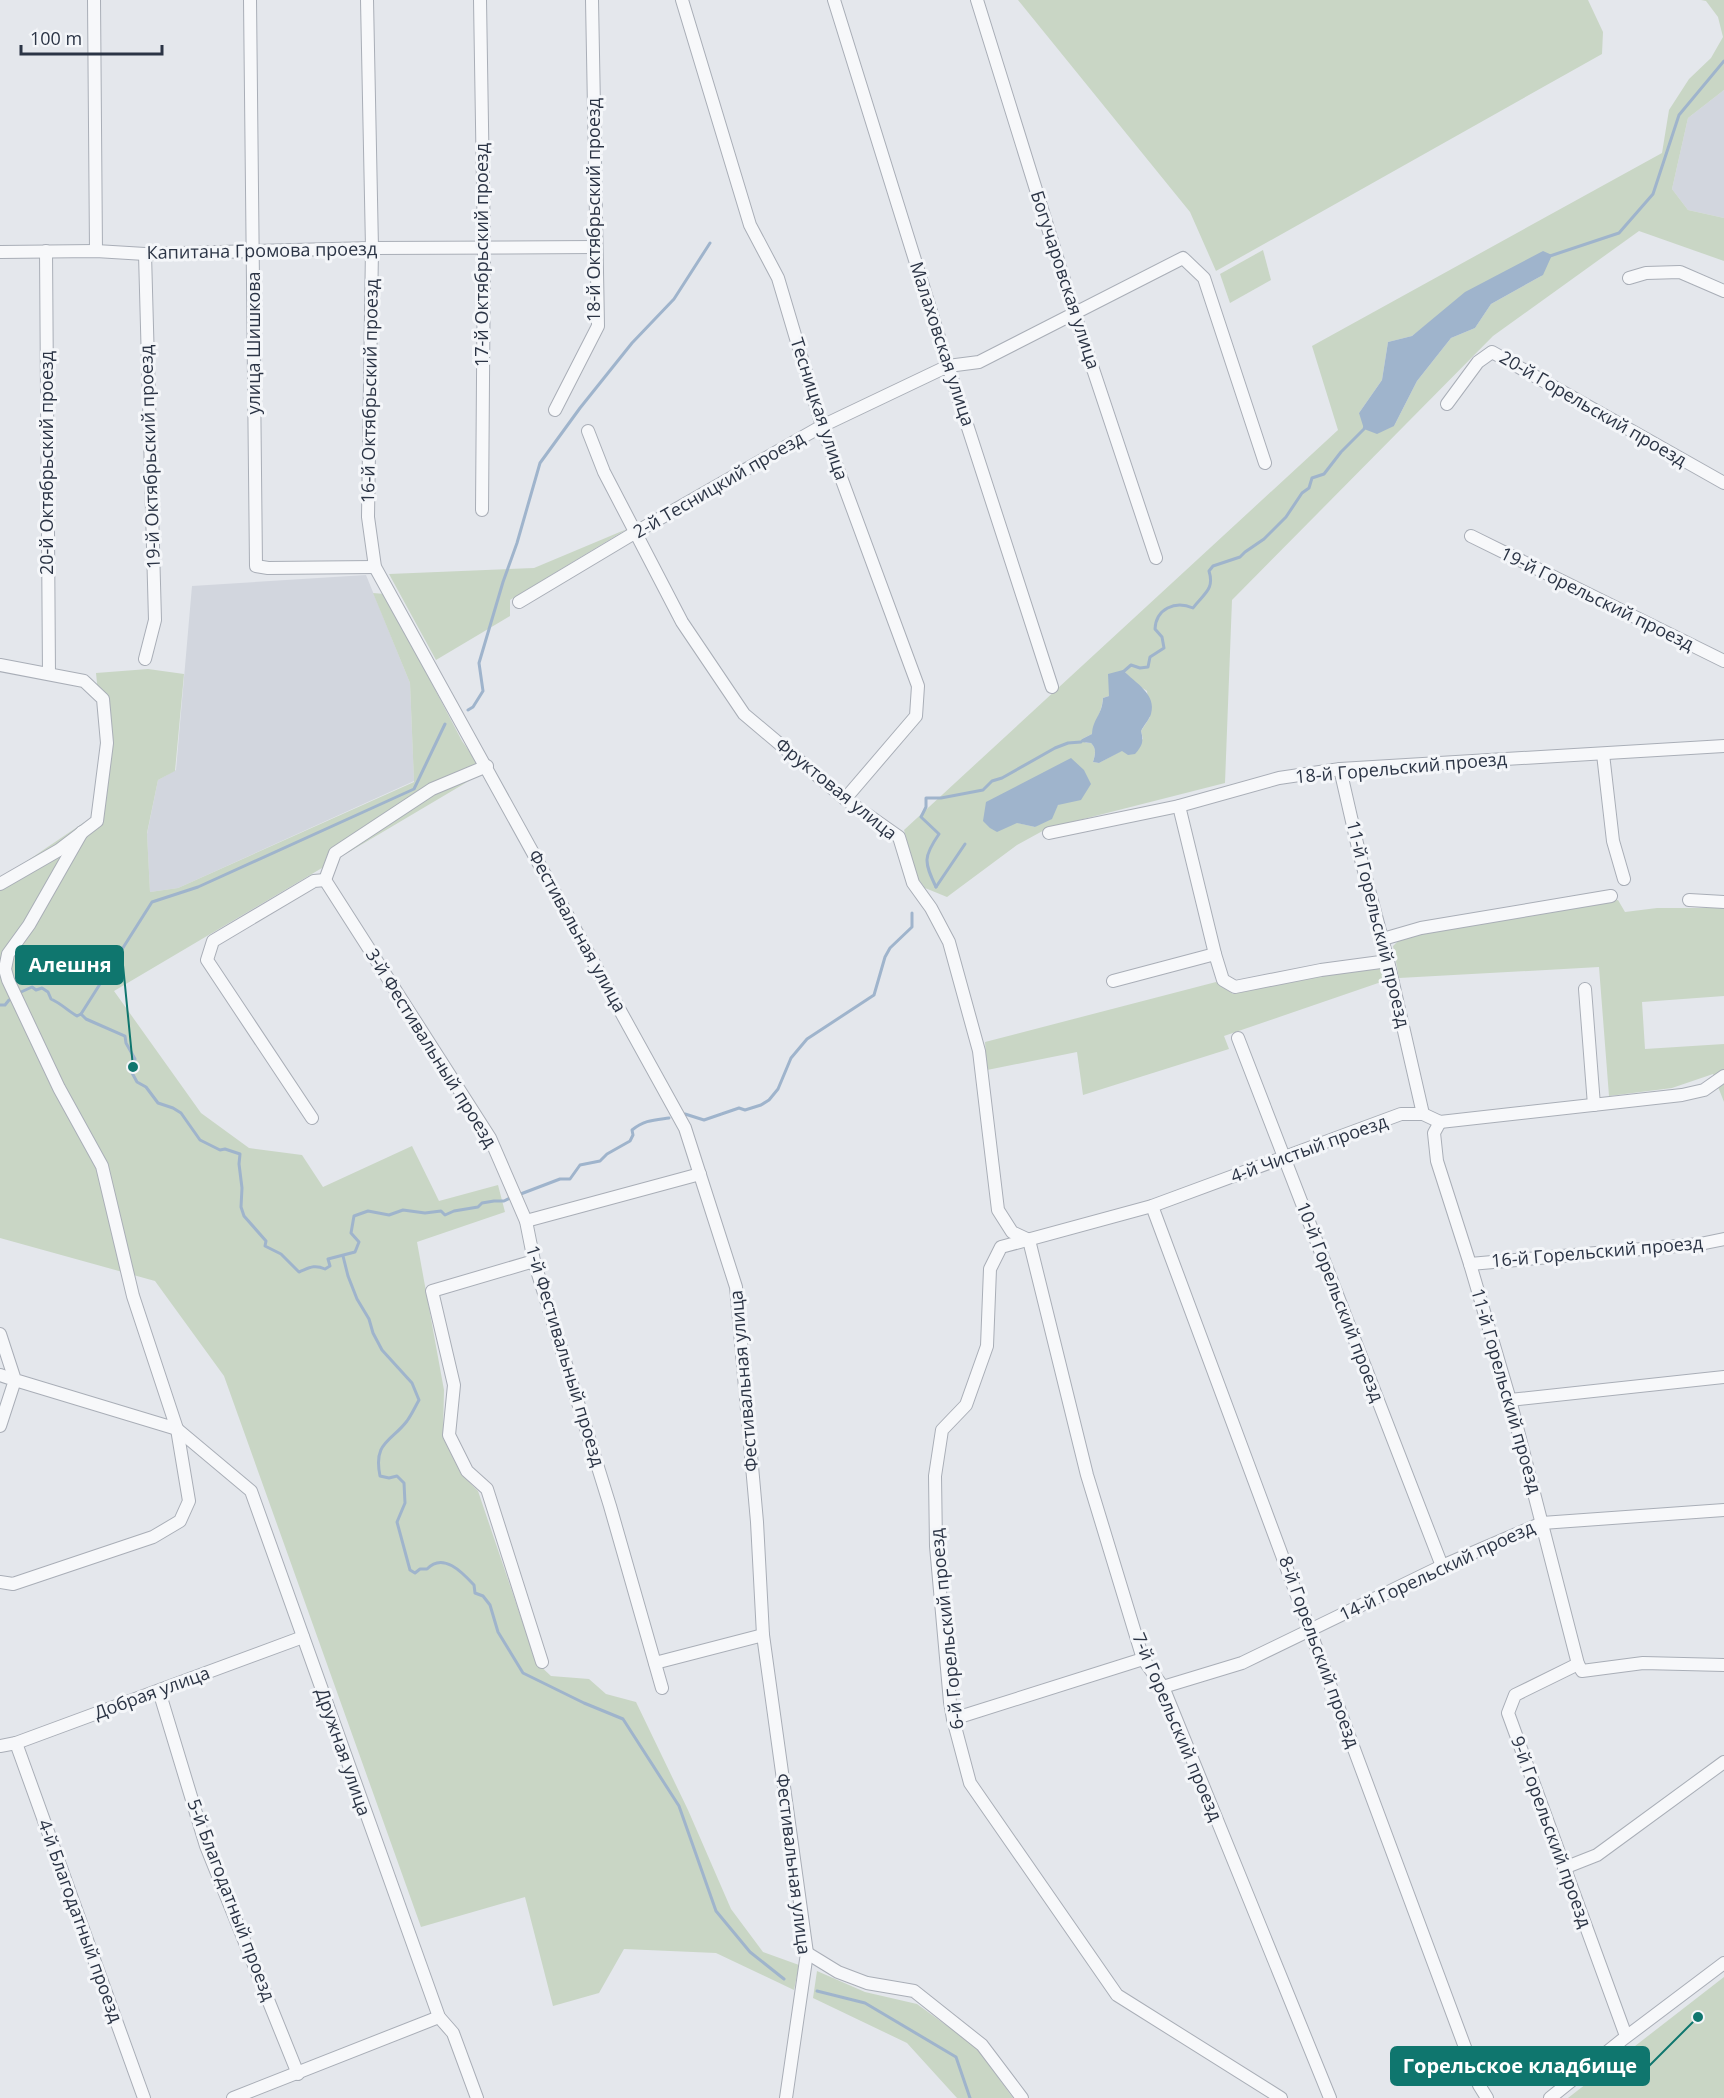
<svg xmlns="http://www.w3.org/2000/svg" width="1724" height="2098" font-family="'Open Sans',sans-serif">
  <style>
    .built { fill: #d2d6de }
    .green { fill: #c9d6c5; fill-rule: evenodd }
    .water { fill: #9fb4cc }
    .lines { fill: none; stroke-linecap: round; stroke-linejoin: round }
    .stream { stroke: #9fb4cc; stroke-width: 3 }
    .minor-casing { stroke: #a9aeb7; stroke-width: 14 }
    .minor { stroke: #f7f8fa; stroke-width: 12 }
    .labels { text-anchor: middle; stroke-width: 6; stroke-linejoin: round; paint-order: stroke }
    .street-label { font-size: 18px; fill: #2b3445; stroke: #f4f6f9 }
    .leader { fill: none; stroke: #0f766e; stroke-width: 2 }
    .callout-dot { fill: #0f766e; stroke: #f4f6f9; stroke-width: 2 }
    .callout { fill: #0f766e; stroke: #0f766e; stroke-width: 2 }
    .callout-label { font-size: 20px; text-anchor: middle; font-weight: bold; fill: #fff }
  </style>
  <rect width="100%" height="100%" fill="#e4e7ec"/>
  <!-- built -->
  <g class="built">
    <polygon points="1724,90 1724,218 1688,210 1672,189 1688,118"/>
    <polygon points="366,575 410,683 414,781 178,888 150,892 147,834 158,780 176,770 192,586"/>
  </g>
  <!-- green -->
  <g class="green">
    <polygon points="1018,0 1588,0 1603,32 1602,54 1216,271 1190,212"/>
    <path d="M1701 0H1724V90L1688 118 1672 189 1688 210 1724 218V261L1639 231 1493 336 1232 600 1225 783 1048 828 1017 845 947 897 925 888 917 877 904 830 1338 430 1312 346 1662 153 1669 110 1689 79 1711 58 1723 37 1718 17 1706 1ZM1543 275 1491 304 1475 328 1451 338 1417 381 1394 426 1359 413 1382 380 1388 342 1412 336 1439 315ZM1123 670 1136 684 1147 691 1150 717 1141 731 1143 739 1099 763 1093 762C1095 754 1097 749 1091 743H1086L1082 739 1092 734C1095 721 1102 712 1103 698L1109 696ZM1091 784 1058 805 1035 827 1018 823Z"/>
    <polygon points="1263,250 1271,280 1230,303 1220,274"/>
    <polygon points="627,529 510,600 510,616 436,660 389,574 534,568"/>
    <polygon points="373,593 385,594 462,741 484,772 114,991 201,1113 249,1148 302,1155 323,1187 412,1146 439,1201 498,1185 505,1212 417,1242 444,1390 443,1434 461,1474 478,1491 536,1662 551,1676 589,1679 606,1694 636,1702 688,1810 731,1909 763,1952 799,1965 794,1990 716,1953 624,1949 599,1993 553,2006 525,1897 421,1927 224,1376 155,1281 0,1238 0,877 27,861 92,817 103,744 96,673 148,669 184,674 175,771 158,780 147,833 150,892 178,888 414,782 410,683"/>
    <polygon points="1618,900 1625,912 1657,908 1724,908 1724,996 1642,1002 1645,1049 1724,1044 1724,1102 1713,1074 1672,1088 1609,1096 1599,967 1399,978 1393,946 1399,940 1421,932"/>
    <polygon points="1384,966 1387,980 1224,1036 1229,1049 1083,1095 1077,1052 987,1070 985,1042 1216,982 1233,994 1323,974"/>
    <polygon points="817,1971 865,1992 917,2004 976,2047 1013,2098 957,2098 907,2043 813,1998"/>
    <polygon points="1724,1977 1724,2098 1568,2098"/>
  </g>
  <!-- water -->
  <g class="water">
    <polygon points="1543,251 1552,255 1543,275 1491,304 1475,328 1451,338 1417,381 1394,426 1377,434 1364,429 1359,413 1382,380 1388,342 1412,336 1465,292"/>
    <path d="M1123 670C1135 683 1157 694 1151 714 1149 720 1144 725 1141 731 1144 742 1142 746 1135 754L1128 755 1122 751 1099 763 1093 762C1095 755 1097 749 1091 743L1080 742 1082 739 1092 734C1093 718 1102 716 1103 698L1109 696 1108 674Z"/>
    <polygon points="1071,758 1084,770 1091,784 1081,800 1058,805 1052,819 1035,827 1017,823 997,832 990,828 983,821 986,802"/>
  </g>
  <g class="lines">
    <!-- stream -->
    <g class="stream">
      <polyline points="1550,256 1619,233 1653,194 1679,115 1724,61"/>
      <path d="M1123 672 1131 665 1140 668 1148 667 1150 657 1164 648 1162 637 1155 629C1156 609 1175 600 1193 608 1203 594 1215 590 1209 571L1213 566 1240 557 1245 552 1264 539 1286 517 1302 493 1309 488 1312 478 1324 474 1341 452 1364 429 1365 426"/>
      <polyline points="468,710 473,707 483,691 479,663 503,582 517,543 540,463 580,408 632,343 674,299 710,243"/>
      <path d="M936 887C924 862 923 857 939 834L921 817 926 807V798H941L983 790 992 781 1002 778 1055 748 1068 743 1081 742"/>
      <polyline points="936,887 965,844"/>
      <path d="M21 992 32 987 36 990 42 988 48 992 51 999C62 1004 68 1011 77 1016L81 1014 86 1019 125 1036 126 1043 135 1059 131 1071 137 1082 146 1087 158 1103 173 1108 181 1113 200 1140 220 1150 225 1149 240 1154 239 1164 242 1188 241 1207 244 1216 266 1241 265 1246 281 1254 299 1272C309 1268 314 1264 325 1269L330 1266 328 1259 355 1252 359 1242 351 1233 354 1216 368 1211 389 1215 403 1210 425 1213 441 1211 445 1215 454 1211 478 1207 482 1203 494 1201H504L512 1197"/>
      <polyline points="0,1005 5,1005 9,1000"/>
      <polyline points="81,1014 152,902 198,887 414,789 445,724"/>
      <polyline points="685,1114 704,1120 739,1108 745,1110 761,1105 769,1100 778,1089 791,1058 807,1039 874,995 885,957 890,948 912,927 912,913"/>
      <path d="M518 1195 560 1179H570L580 1165 600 1161 607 1154 630 1141 633 1135 632 1130C644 1120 654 1120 669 1118"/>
      <path d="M343 1256 348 1276 357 1299 369 1319 373 1333 382 1350 412 1383 419 1400C415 1407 412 1414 407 1421 391 1442 373 1442 380 1476L389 1478 397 1476 404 1483 405 1503 397 1522 410 1570 415 1573 420 1569H427C443 1552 462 1572 474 1585L475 1593 483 1596 490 1605 498 1632 523 1673 584 1703 623 1719 679 1806 716 1911 750 1952 784 1979"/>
      <polyline points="817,1991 865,2003 956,2057 970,2098"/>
    </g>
    <defs>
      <g id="minor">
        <polyline points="94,0 96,251"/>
        <polyline points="250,0 256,566 268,568 375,567"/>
        <polyline points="367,0 372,248 368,517 375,567 685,1128 736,1287 757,1522 763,1635 807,1953 786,2098"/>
        <polyline points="480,0 484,248 482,510"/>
        <polyline points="682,0 750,225 778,278 822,426 918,686 916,716 845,799"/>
        <polyline points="834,0 948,366 1052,687"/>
        <polyline points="977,0 1075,315 1156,558"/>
        <polyline points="46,251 49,674"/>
        <polyline points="0,252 96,251 145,254 372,248 595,247"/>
        <polyline points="1629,278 1646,273 1680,272 1724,291"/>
        <polyline points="1447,404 1478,362 1492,352 1724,483"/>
        <polyline points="555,410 598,326 592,0"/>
        <polyline points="588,431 604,472 682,622 744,714 845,799 899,837 913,883 931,908 949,942 979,1051 998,1210 1012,1232 1029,1240"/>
        <polyline points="1471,536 1724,661"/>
        <polyline points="519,602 636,532 822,426 948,366 979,362 1183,258 1204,278 1265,463"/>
        <polyline points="145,659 155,620 145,254"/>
        <polyline points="0,665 84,681 103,699 107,743 97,821 59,850 0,884"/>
        <polyline points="1603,754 1613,841 1624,879"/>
        <polyline points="1340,769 1359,852 1388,961 1423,1114"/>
        <polyline points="1179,806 1215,954"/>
        <polyline points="1049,833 1179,806 1279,778 1340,769 1724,746"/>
        <polyline points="325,880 490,1138 526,1221 534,1261 610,1506 662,1688"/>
        <polyline points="325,880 335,853 432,789 487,766"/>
        <polyline points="1689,900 1724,902"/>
        <polyline points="1383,939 1421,928 1611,896"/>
        <polyline points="1113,981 1215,954 1223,980 1235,987 1321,970 1388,961"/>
        <polyline points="1585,989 1594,1105"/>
        <polyline points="1238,1038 1442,1566"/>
        <polyline points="312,1118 207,960 213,941 314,881 325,880"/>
        <polyline points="1440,1122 1434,1133 1437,1161 1470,1264 1510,1400 1578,1664 1582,1671 1643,1663 1724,1665"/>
        <polyline points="1152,1206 1479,2085 1487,2098"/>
        <polyline points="526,1221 700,1174"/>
        <polyline points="1029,1240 1087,1475 1143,1659 1163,1687 1330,2098"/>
        <polyline points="534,1261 432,1291 454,1385 449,1435 467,1471 487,1489 542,1662"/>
        <polyline points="1470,1264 1700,1244 1724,1239"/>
        <polyline points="0,1334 15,1380 177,1429 133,1296 102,1166 59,1088 8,980 5,969 8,954 29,925 82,832"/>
        <polyline points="0,1375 15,1380 0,1426"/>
        <polyline points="1510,1400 1724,1377"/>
        <polyline points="177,1429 251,1491 439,2017 453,2033 477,2098"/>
        <polyline points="0,1582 13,1584 153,1537 180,1521 189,1501 177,1429"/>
        <polyline points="655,1663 763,1635"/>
        <polyline points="1578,1664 1515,1695 1508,1713 1626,2036"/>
        <polyline points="1163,1687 1242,1663 1442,1566 1542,1523 1724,1510"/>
        <polyline points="159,1691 206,1846 298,2074"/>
        <polyline points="953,1719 1143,1659"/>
        <polyline points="16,1743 144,2098"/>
        <polyline points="0,1746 16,1743 303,1637"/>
        <polyline points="1564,1868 1597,1855 1724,1762"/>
        <polyline points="807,1953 838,1972 867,1983 914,1991 982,2045 1022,2098"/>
        <polyline points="233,2098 439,2017"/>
        <polyline points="1281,2098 1117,1995 970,1783 953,1719 950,1702 936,1546 935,1476 942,1430 966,1405 987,1346 990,1269 1001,1247 1152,1206 1401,1114 1423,1114 1440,1122 1682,1095 1704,1090 1724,1076"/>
        <polyline points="1550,2098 1622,2040 1724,1963"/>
      </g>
    </defs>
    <!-- minor casing -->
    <use href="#minor" class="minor-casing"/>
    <!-- minor -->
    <use href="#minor" class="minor"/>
  </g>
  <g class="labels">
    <!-- street labels -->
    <g class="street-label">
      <text transform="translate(594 210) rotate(-90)" y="6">18-й Октябрьский проезд</text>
      <text transform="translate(262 251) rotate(-1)" y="6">Капитана Громова проезд</text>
      <text transform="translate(482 255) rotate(-90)" y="6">17-й Октябрьский проезд</text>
      <text transform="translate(1065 280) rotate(72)" y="6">Богучаровская улица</text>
      <text transform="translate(254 343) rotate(-90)" y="6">улица Шишкова</text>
      <text transform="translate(942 344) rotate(72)" y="6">Малаховская улица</text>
      <text transform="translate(370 391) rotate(-89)" y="6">16-й Октябрьский проезд</text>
      <text transform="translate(819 409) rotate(72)" y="6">Тесницкая улица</text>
      <text transform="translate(1593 409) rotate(30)" y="6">20-й Горельский проезд</text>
      <text transform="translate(150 457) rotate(-92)" y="6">19-й Октябрьский проезд</text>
      <text transform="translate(47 463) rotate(-90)" y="6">20-й Октябрьский проезд</text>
      <text transform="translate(719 485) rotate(-30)" y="6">2-й Тесницкий проезд</text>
      <text transform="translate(1597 599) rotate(26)" y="6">19-й Горельский проезд</text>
      <text transform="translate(1401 768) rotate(-5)" y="6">18-й Горельский проезд</text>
      <text transform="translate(836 789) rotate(39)" y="6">Фруктовая улица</text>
      <text transform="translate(1378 924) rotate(76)" y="6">11-й Горельский проезд</text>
      <text transform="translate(577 931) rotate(61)" y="6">Фестивальная улица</text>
      <text transform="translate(431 1048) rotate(58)" y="6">3-й Фестивальный проезд</text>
      <text transform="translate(1309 1149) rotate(-20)" y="6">4-й Чистый проезд</text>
      <text transform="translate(1597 1252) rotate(-5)" y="6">16-й Горельский проезд</text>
      <text transform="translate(1340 1302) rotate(69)" y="6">10-й Горельский проезд</text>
      <text transform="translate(565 1356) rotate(73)" y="6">1-й Фестивальный проезд</text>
      <text transform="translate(744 1381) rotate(-95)" y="6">Фестивальная улица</text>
      <text transform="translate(1506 1391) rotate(74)" y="6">11-й Горельский проезд</text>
      <text transform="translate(1437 1571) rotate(-25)" y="6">14-й Горельский проезд</text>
      <text transform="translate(947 1629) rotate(-96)" y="6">6-й Горельский проезд</text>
      <text transform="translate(1319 1652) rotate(70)" y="6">8-й Горельский проезд</text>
      <text transform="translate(152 1693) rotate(-20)" y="6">Добрая улица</text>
      <text transform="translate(1177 1727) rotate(67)" y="6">7-й Горельский проезд</text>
      <text transform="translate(343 1752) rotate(71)" y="6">Дружная улица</text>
      <text transform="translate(1551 1832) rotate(70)" y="6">9-й Горельский проезд</text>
      <text transform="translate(793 1864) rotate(83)" y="6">Фестивальная улица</text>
      <text transform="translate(231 1900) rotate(69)" y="6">5-й Благодатный проезд</text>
      <text transform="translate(80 1921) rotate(70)" y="6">4-й Благодатный проезд</text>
    </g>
  </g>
  <!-- callouts -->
  <path class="leader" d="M133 1067L123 965M1698 2017L1649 2066"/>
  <g class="callout-dot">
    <circle cx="133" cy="1067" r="6"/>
    <circle cx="1698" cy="2017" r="6"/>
  </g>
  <g class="callout">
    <rect x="16" y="946" width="107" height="38" rx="6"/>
    <rect x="1391" y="2047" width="258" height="38" rx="6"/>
  </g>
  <g class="callout-label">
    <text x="70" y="972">Алешня</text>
    <text x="1520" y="2073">Горельское кладбище</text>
  </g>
  <!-- scale -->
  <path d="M21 45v9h141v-9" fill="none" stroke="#2b3445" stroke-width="3"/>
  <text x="30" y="45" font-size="18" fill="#2b3445" stroke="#f4f6f9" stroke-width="4.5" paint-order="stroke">100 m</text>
</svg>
